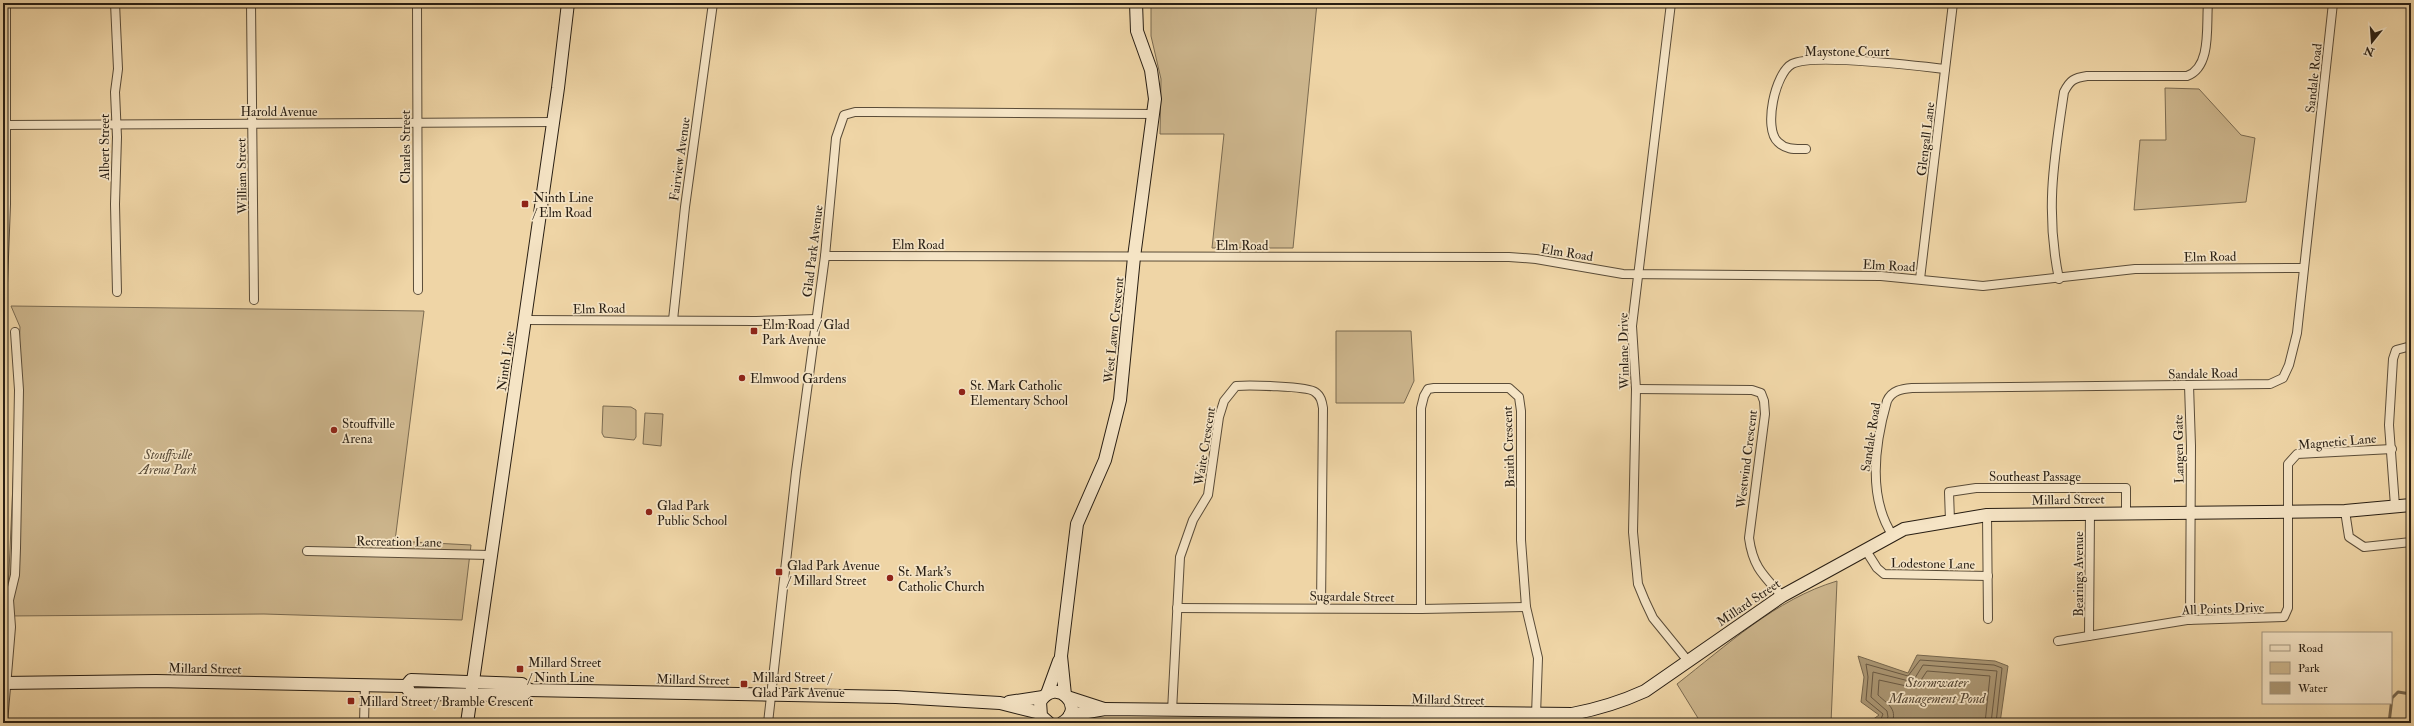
<svg xmlns="http://www.w3.org/2000/svg" width="2414" height="726" font-family="'IM FELL Double Pica',serif">
  <style>
    .green { fill: #cdb68d; stroke: #7a6a50 }
    .water { fill: #ab9774; stroke: #77674d }
    .lines { fill: none; stroke-linecap: round; stroke-linejoin: round }
    .shore { stroke: #6a5a44; stroke-width: 1 }
    .stream { stroke: #77674d; stroke-width: 3 }
    .street-casing { stroke: #5a4c38; stroke-width: 10 }
    .secondary-casing { stroke: #281e13; stroke-width: 14 }
    .street { stroke: #f5e4c5; stroke-width: 8 }
    .secondary { stroke: #f5e4c5; stroke-width: 12 }
    .poi-dot { fill: #8f2418; stroke: #f5e4c5; stroke-width: 1.5 }
    .labels { text-anchor: middle; stroke-width: 3.5; stroke-linejoin: round; paint-order: stroke }
    .street-label { font-size: 13px; fill: #281e13; stroke: #f5e4c5 }
    .poi-label { font-size: 13px; fill: #281e13; stroke: #f5e4c5; text-anchor: start }
    .park-label { font-size: 13px; font-style: italic; fill: #5a4c38; stroke: #f5e4c5 }
    .water-label { font-size: 14px; font-style: italic; fill: #564835; stroke: #f5e4c5 }
  </style>
  <rect width="100%" height="100%" fill="#efd5a6"/>
  <filter id="stains"><feTurbulence type="fractalNoise" baseFrequency=".005" numOctaves="4"/><feColorMatrix values="0 0 0 0 .2 0 0 0 0 .09 0 0 0 0 .02 0 0 0 .5 -.17"/></filter>
  <radialGradient id="worn" r=".72"><stop offset=".6" stop-color="#630" stop-opacity="0"/><stop offset="1" stop-color="#630" stop-opacity=".3"/></radialGradient>
  <!-- green -->
  <g class="green">
    <polygon points="1151,3 1317,3 1293,248 1212,248 1224,134 1160,134 1161,79 1151,36"/>
    <polygon points="2165,88 2199,89 2241,135 2255,138 2246,202 2134,210 2140,140 2166,140"/>
    <polygon points="11,306 424,311 395,541 471,545 462,620 264,614 7,616 20,327"/>
    <polygon points="1336,331 1411,331 1414,381 1404,403 1336,403"/>
    <polygon points="603,406 631,407 636,410 636,437 634,440 604,437 602,433"/>
    <polygon points="645,413 663,414 661,446 643,444"/>
    <path d="M1837 581 1831 723H1701L1677 684C1726 646 1776 599 1837 581Z"/>
  </g>
  <!-- water -->
  <polygon class="water" points="1917,655 1995,661 2008,666 2000,723 1868,723 1879,715 1861,702 1864,677 1858,656 1908,673"/>
  <g class="lines">
    <!-- shore -->
    <g class="shore">
      <polyline points="1875,723 1881,719 1883,714 1866,700 1868,677 1866,664 1908,676 1920,660 1994,665 2002,668 1996,723"/>
      <polyline points="1884,723 1888,717 1887,711 1871,697 1873,672 1909,681 1915,678 1923,665 1997,671 1991,723"/>
      <path d="M1892 723C1898 708 1886 703 1878 695L1879 680 1911 687 1919 683 1927 671 1990 676 1985 723"/>
    </g>
    <!-- stream -->
    <polyline class="stream" points="2389,723 2392,698 2398,692 2411,694"/>
    <defs>
      <g id="street">
        <polyline points="115,3 118,69 115,92 117,137 115,204 117,292"/>
        <polyline points="251,3 254,300"/>
        <polyline points="417,3 418,290"/>
        <polyline points="1671,3 1632,326 1636,389 1633,532 1638,584 1645,601 1653,618 1688,661"/>
        <polyline points="6,125 553,122"/>
        <path d="M1806 149C1795 149 1786 150 1778 142 1763 129 1775 73 1792 64 1813 53 1918 66 1945 69"/>
        <polyline points="825,256 1509,257 1536,259 1623,274 1881,276 1983,286 2135,269 2303,268"/>
        <polyline points="1920,279 1953,3"/>
        <path d="M2059 279C2045 211 2054 159 2064 92 2070 80 2074 78 2087 76H2187C2212 67 2206 25 2208 3"/>
        <polyline points="3,283 6,204 6,3"/>
        <polyline points="525,320 756,321 816,319"/>
        <polyline points="673,320 685,207 713,3"/>
        <polyline points="2189,385 2191,446 2190,620"/>
        <path d="M1636 389 1752 390 1761 393 1764 401 1765 414 1749 538C1753 567 1763 575 1782 596"/>
        <polyline points="2395,506 2389,425 2393,359 2396,350 2411,346"/>
        <polyline points="2345,511 2349,537 2364,547 2411,542"/>
        <polyline points="1987,515 1988,619"/>
        <polyline points="1950,521 1949,492 1976,488 2126,488 2126,512"/>
        <path d="M1893 536C1867 497 1875 443 1887 401 1892 390 1902 389 1912 388L2270 384 2283 378 2289 365 2297 333 2333 3"/>
        <polyline points="1865,549 1877,568 1884,574 1988,576"/>
        <polyline points="307,551 490,555"/>
        <polyline points="1177,608 1421,609 1526,607"/>
        <polyline points="1421,609 1421,408 1424,396 1428,389 1434,388 1509,388 1519,397 1521,411 1521,540 1526,607 1538,658 1536,715"/>
        <polyline points="2089,636 2090,512"/>
        <polyline points="2058,641 2187,620 2284,617 2288,608 2288,464 2297,454 2392,449"/>
        <path d="M1172 711 1180 557 1193 520 1208 495 1219 417 1224 401 1236 386C1248 385 1308 386 1315 392 1321 396 1322 402 1323 408L1321 608"/>
        <polyline points="1385,712 1385,723"/>
        <polyline points="3,723 11,627 9,600 15,575 16,548 19,390 15,332"/>
        <polyline points="364,723 365,684"/>
        <polyline points="768,723 796,472 825,256 836,138 844,115 855,112 873,112 1153,114"/>
      </g>
      <g id="secondary">
        <polyline points="3,683 156,681 406,686"/>
        <polyline points="406,686 411,680 522,684 529,690 896,697 1000,703 1040,713"/>
        <polyline points="406,686 411,694 523,695 529,690"/>
        <polyline points="1047,694 1059,661"/>
        <polyline points="1065,695 1061,656 1077,524 1105,460 1120,400 1134,257 1155,99 1151,70 1137,31 1136,3"/>
        <polyline points="1067,697 1104,709"/>
        <polyline points="1009,702 1043,697"/>
        <path d="M1070 715 1105 709 1572 714C1598 709 1621 702 1645 691L1782 596 1904 529 1987 515 2345 511 2411 505"/>
        <polyline points="467,723 558,88 568,3"/>
        <path d="M1049 723 1041 716 1040 702C1056 675 1088 708 1062 723"/>
      </g>
    </defs>
    <!-- street casing -->
    <use href="#street" class="street-casing"/>
    <!-- secondary casing -->
    <use href="#secondary" class="secondary-casing"/>
    <!-- street -->
    <use href="#street" class="street"/>
    <!-- secondary -->
    <use href="#secondary" class="secondary"/>
  </g>
  <!-- markers -->
  <g class="poi-dot">
    <rect x="521" y="200" width="8" height="8" rx="2"/>
    <rect x="750" y="327" width="8" height="8" rx="2"/>
    <circle cx="742" cy="378" r="4"/>
    <circle cx="962" cy="392" r="4"/>
    <circle cx="334" cy="430" r="4"/>
    <circle cx="649" cy="512" r="4"/>
    <rect x="775" y="568" width="8" height="8" rx="2"/>
    <circle cx="890" cy="578" r="4"/>
    <rect x="516" y="665" width="8" height="8" rx="2"/>
    <rect x="740" y="680" width="8" height="8" rx="2"/>
    <rect x="347" y="697" width="8" height="8" rx="2"/>
  </g>
  <g class="labels">
    <!-- street labels -->
    <g class="street-label">
      <text x="1847" y="56">Maystone Court</text>
      <text transform="translate(2313 78) rotate(-84)" y="5">Sandale Road</text>
      <text x="279" y="116">Harold Avenue</text>
      <text transform="translate(1925 139) rotate(-83)" y="5">Glengall Lane</text>
      <text transform="translate(104 147) rotate(-90)" y="5">Albert Street</text>
      <text transform="translate(405 147) rotate(-90)" y="5">Charles Street</text>
      <text transform="translate(679 159) rotate(-82)" y="5">Fairview Avenue</text>
      <text transform="translate(241 176) rotate(-91)" y="5">William Street</text>
      <text x="918" y="249">Elm Road</text>
      <text x="1242" y="250">Elm Road</text>
      <text transform="translate(812 251) rotate(-83)" y="5">Glad Park Avenue</text>
      <text transform="translate(1567 252) rotate(9)" y="5">Elm Road</text>
      <text transform="translate(2210 256) rotate(-1)" y="5">Elm Road</text>
      <text transform="translate(1889 265) rotate(3)" y="5">Elm Road</text>
      <text transform="translate(599 308) rotate(-1)" y="5">Elm Road</text>
      <text transform="translate(1113 330) rotate(-84)" y="5">West Lawn Crescent</text>
      <text transform="translate(1623 351) rotate(-91)" y="5">Winlane Drive</text>
      <text transform="translate(505 361) rotate(-82)" y="5">Ninth Line</text>
      <text transform="translate(2203 373) rotate(-1)" y="5">Sandale Road</text>
      <text transform="translate(1870 437) rotate(-81)" y="5">Sandale Road</text>
      <text transform="translate(2337 441) rotate(-5)" y="5">Magnetic Lane</text>
      <text transform="translate(1204 446) rotate(-81)" y="5">Waite Crescent</text>
      <text transform="translate(1508 447) rotate(-92)" y="5">Braith Crescent</text>
      <text transform="translate(2178 449) rotate(-91)" y="5">Langen Gate</text>
      <text transform="translate(1746 459) rotate(-83)" y="5">Westwind Crescent</text>
      <text x="2035" y="481">Southeast Passage</text>
      <text transform="translate(2068 499) rotate(-1)" y="5">Millard Street</text>
      <text transform="translate(399 541) rotate(1)" y="5">Recreation Lane</text>
      <text transform="translate(1933 563) rotate(1)" y="5">Lodestone Lane</text>
      <text transform="translate(2078 574) rotate(-90)" y="5">Bearings Avenue</text>
      <text transform="translate(1352 596) rotate(1)" y="5">Sugardale Street</text>
      <text transform="translate(1748 602) rotate(-34)" y="5">Millard Street</text>
      <text transform="translate(2223 608) rotate(-2)" y="5">All Points Drive</text>
      <text transform="translate(205 668) rotate(1)" y="5">Millard Street</text>
      <text transform="translate(693 679) rotate(1)" y="5">Millard Street</text>
      <text transform="translate(1448 699) rotate(1)" y="5">Millard Street</text>
    </g>
    <!-- poi labels -->
    <g class="poi-label">
      <text x="533" y="202">Ninth Line<tspan x="533" dy="15">/ Elm Road</tspan></text>
      <text x="762" y="329">Elm Road / Glad<tspan x="762" dy="15">Park Avenue</tspan></text>
      <text x="750" y="383">Elmwood Gardens</text>
      <text x="970" y="390">St. Mark Catholic<tspan x="970" dy="15">Elementary School</tspan></text>
      <text x="342" y="428">Stouffville<tspan x="342" dy="15">Arena</tspan></text>
      <text x="657" y="510">Glad Park<tspan x="657" dy="15">Public School</tspan></text>
      <text x="787" y="570">Glad Park Avenue<tspan x="787" dy="15">/ Millard Street</tspan></text>
      <text x="898" y="576">St. Mark's<tspan x="898" dy="15">Catholic Church</tspan></text>
      <text x="528" y="667">Millard Street<tspan x="528" dy="15">/ Ninth Line</tspan></text>
      <text x="752" y="682">Millard Street /<tspan x="752" dy="15">Glad Park Avenue</tspan></text>
      <text x="359" y="706">Millard Street / Bramble Crescent</text>
    </g>
    <!-- park labels -->
    <g class="park-label">
      <text x="168" y="459">Stouffville<tspan x="168" dy="15">Arena Park</tspan></text>
    </g>
    <!-- water labels -->
    <g class="water-label">
      <text x="1937" y="687">Stormwater<tspan x="1937" dy="16">Management Pond</tspan></text>
    </g>
  </g>
  <!-- margin -->
  <rect width="2414" height="726" fill="none" stroke="#efd5a6" stroke-width="16"/>
  <rect x="4" y="4" width="2406" height="718" fill="none" stroke="#281e13" stroke-width="2"/>
  <rect x="8" y="8" width="2398" height="710" fill="none" stroke="#281e13"/>
  <!-- legend -->
  <rect x="2262" y="632" width="130" height="72" fill="#f5e4c5" stroke="#a3957e"/>
  <rect x="2270" y="645" width="20" height="6" fill="#f5e4c5" stroke="#a3957e"/>
  <text x="2298" y="652" font-size="12" fill="#281e13">Road</text>
  <rect x="2270" y="662" width="20" height="12" fill="#cdb68d" stroke="#a3957e"/>
  <text x="2298" y="672" font-size="12" fill="#281e13">Park</text>
  <rect x="2270" y="682" width="20" height="12" fill="#ab9774" stroke="#a3957e"/>
  <text x="2298" y="692" font-size="12" fill="#281e13">Water</text>
  <!-- north arrow -->
  <g transform="translate(2372 42) rotate(197)" stroke="#f5e4c5" stroke-width="3" paint-order="stroke">
  <path d="M0-3L7 15L0 10L-7 15Z" fill="#281e13"/>
  <text y="-6" font-size="11" font-weight="bold" text-anchor="middle" fill="#281e13">N</text>
  </g>
  <rect width="100%" height="100%" filter="url(#stains)"/>
  <rect width="100%" height="100%" fill="url(#worn)"/>
</svg>
